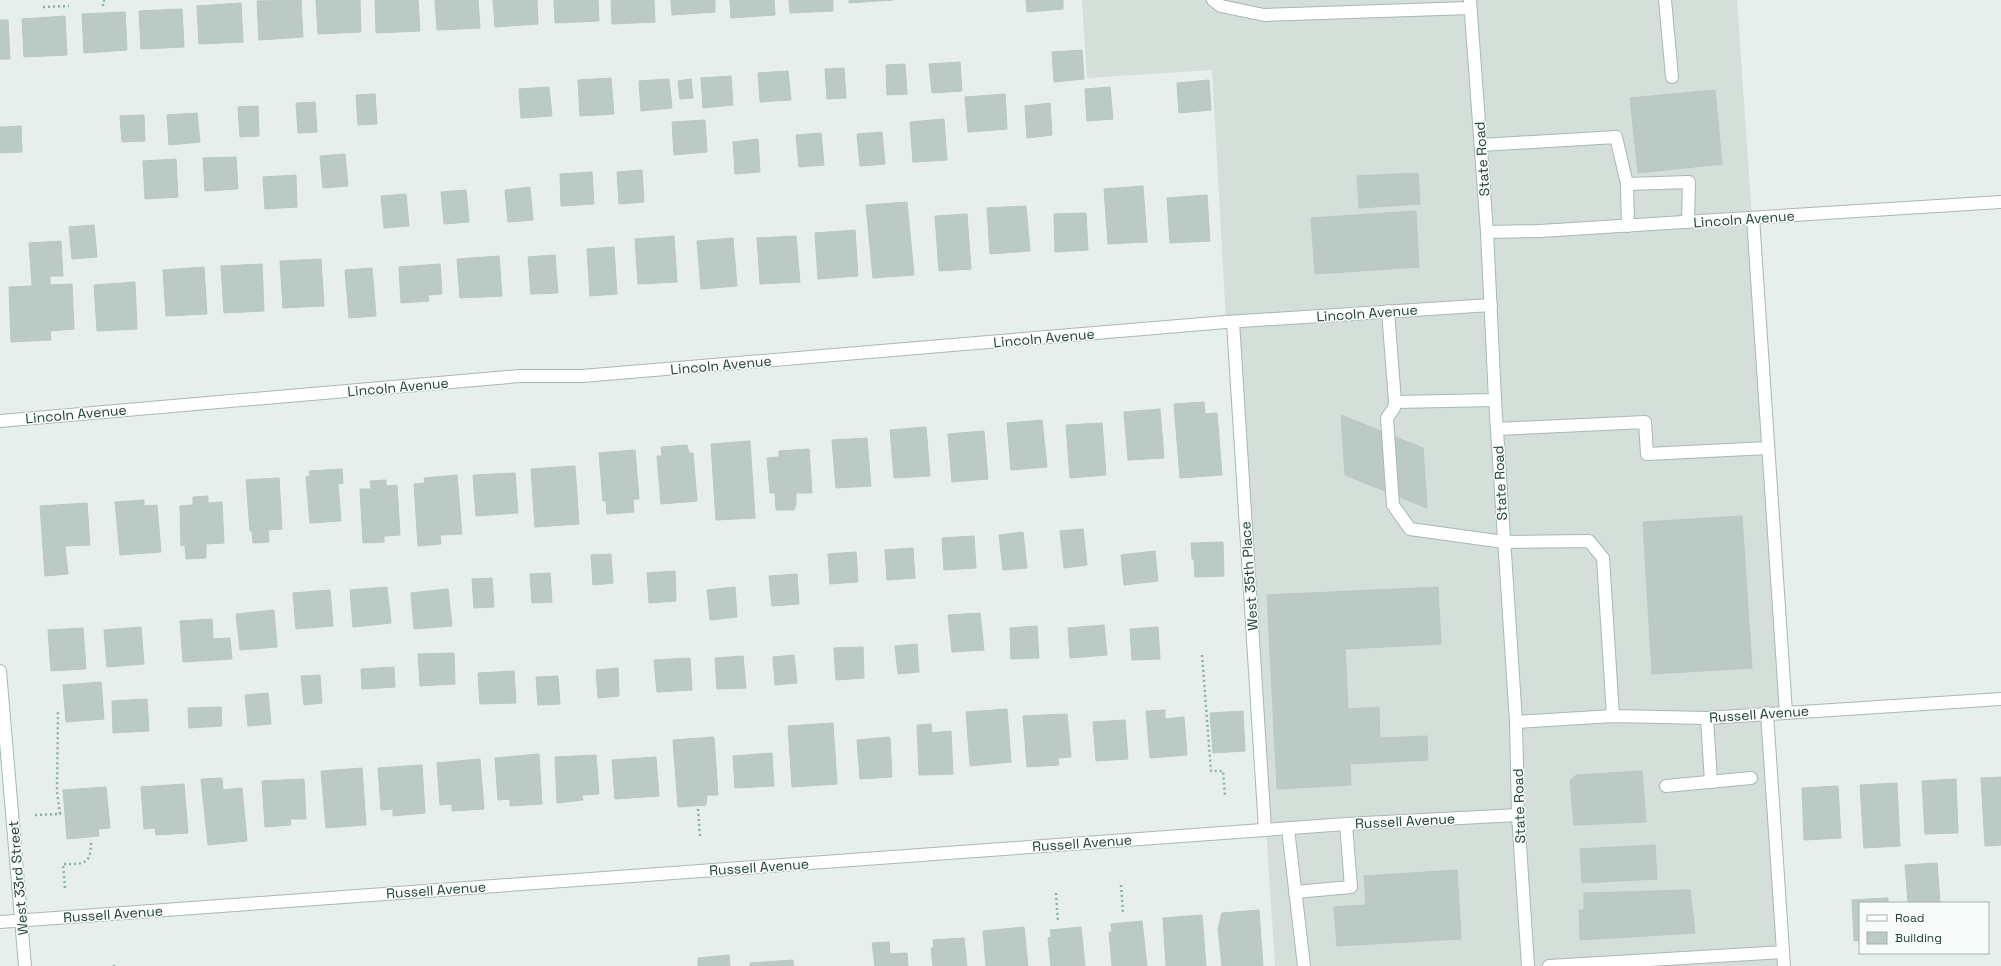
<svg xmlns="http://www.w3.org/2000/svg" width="2001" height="966" font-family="'Space Grotesk',sans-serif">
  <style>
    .built { fill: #d4dfda }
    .building { fill: #bbcac4; stroke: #b8c9c2 }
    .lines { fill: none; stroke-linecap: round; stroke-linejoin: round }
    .service-casing { stroke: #a8b8b2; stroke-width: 14 }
    .minor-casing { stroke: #a8b8b2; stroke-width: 14 }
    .secondary-casing { stroke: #a4bbb3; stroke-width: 14 }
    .path { stroke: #86b3a5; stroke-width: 2.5; stroke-dasharray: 2 3; stroke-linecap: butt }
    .service { stroke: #fff; stroke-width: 12 }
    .minor { stroke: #fff; stroke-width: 12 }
    .secondary { stroke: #fff; stroke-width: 12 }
    .labels { text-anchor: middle; stroke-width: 3; stroke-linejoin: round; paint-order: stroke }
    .street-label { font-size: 14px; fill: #24423a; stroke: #f7fbf9 }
  </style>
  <rect width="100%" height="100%" fill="#e6efeb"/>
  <!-- built -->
  <polygon class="built" points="1082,0 1737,0 1786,713 1767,713 1784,966 1275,966 1233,323 1226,322 1212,70 1087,78"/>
  <!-- building -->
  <g class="building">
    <polygon points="301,0 303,37 259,40 257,1"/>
    <polygon points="316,0 360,0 361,32 318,34"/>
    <polygon points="375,0 418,0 420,31 376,33"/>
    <polygon points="435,0 478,0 480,28 437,30"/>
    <polygon points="493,0 537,0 538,24 495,27"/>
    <polygon points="554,0 598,0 599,21 555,23"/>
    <polygon points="611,0 654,0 655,22 612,24"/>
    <polygon points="671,0 715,0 715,12 672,15"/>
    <polygon points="730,0 774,0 775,15 731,18"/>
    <polygon points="789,0 833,0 833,11 790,13"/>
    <polygon points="849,0 893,0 849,3"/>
    <polygon points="1026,0 1063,0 1063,9 1027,12"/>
    <polygon points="241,3 243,42 199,44 197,6"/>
    <polygon points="182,9 184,47 141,49 139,11"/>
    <polygon points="125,12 127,50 84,53 82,14"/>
    <polygon points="65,16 67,55 24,57 22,19"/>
    <polygon points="0,20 8,20 10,59 0,59"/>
    <polygon points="1082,50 1084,79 1054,82 1052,52"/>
    <polygon points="960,62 962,91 932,93 929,64"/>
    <polygon points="905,64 907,94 887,95 886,65"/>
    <polygon points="844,68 846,98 827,99 825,69"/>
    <polygon points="788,71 791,100 760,102 758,73"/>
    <polygon points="731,76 733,105 703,108 701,78"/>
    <polygon points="611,78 614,114 580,116 578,80"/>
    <polygon points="669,79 672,108 641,111 639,81"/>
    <polygon points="691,79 693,98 680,99 678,81"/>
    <polygon points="1209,80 1211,110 1179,113 1177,83"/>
    <polygon points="549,87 552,116 521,118 519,89"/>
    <polygon points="1110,87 1113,119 1087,121 1085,89"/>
    <polygon points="1715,90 1722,164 1638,173 1630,98"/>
    <polygon points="375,94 377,124 358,125 356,95"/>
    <polygon points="1005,94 1007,129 968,132 965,97"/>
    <polygon points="315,102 317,132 298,133 296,103"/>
    <polygon points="1050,103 1052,135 1027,138 1025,106"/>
    <polygon points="258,106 259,136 240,137 238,107"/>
    <polygon points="197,113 200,142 169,145 167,115"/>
    <polygon points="144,115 145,141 122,142 120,116"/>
    <polygon points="944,119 947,160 913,162 910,122"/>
    <polygon points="705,120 707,152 674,155 672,122"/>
    <polygon points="21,126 22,152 0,153 0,127"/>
    <polygon points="882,132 885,164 860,166 857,134"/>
    <polygon points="821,133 824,165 799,167 796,135"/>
    <polygon points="758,139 760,172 735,174 733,142"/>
    <polygon points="345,154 348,186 323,188 320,156"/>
    <polygon points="236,157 238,189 205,191 203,158"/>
    <polygon points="176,159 178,197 145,199 143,161"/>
    <polygon points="642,170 644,202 619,204 617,172"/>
    <polygon points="592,172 594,204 561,206 560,174"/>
    <polygon points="1418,173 1420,204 1359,208 1357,176"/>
    <polygon points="296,175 297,207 265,209 263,177"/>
    <polygon points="1143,186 1147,242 1108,244 1104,189"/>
    <polygon points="530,187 533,220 508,222 505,190"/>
    <polygon points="466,190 469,222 444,224 441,192"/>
    <polygon points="406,194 409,226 384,228 381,196"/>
    <polygon points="1207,195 1210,241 1170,243 1167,198"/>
    <polygon points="907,202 914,275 873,278 866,205"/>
    <polygon points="1026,206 1030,251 990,254 987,208"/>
    <polygon points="1416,211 1419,267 1315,274 1311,218"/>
    <polygon points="1086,213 1088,250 1055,252 1054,214"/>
    <polygon points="967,214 971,269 939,271 935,216"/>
    <polygon points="94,225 97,257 72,259 69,227"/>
    <polygon points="855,230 858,276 818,279 815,233"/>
    <polygon points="674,236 677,282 638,284 635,239"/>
    <polygon points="796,236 800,282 760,284 757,238"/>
    <polygon points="733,238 737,286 701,289 697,241"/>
    <polygon points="61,241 63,276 50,276 50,285 72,284 74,329 50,331 51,340 11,342 9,287 32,286 29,243"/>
    <polygon points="614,247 617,294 590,296 587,249"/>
    <polygon points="555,255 558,293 531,294 528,257"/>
    <polygon points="499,256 502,296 460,298 457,259"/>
    <polygon points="321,259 324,306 283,308 280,261"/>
    <polygon points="262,264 264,311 224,313 221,266"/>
    <polygon points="440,264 442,294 428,295 429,301 401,303 399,267"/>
    <polygon points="204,267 207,314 166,316 163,270"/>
    <polygon points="372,268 376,316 349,318 345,270"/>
    <polygon points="135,282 137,329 97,331 94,285"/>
    <polygon points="1204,402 1205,414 1217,413 1222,475 1180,478 1174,404"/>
    <polygon points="1160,409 1164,458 1128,460 1124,412"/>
    <polygon points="1341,415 1423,448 1427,508 1345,475"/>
    <polygon points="1042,420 1047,467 1011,470 1007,423"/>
    <polygon points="1102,423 1106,475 1070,478 1066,425"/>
    <polygon points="926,427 930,476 894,478 890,430"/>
    <polygon points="984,431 988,479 952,482 948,434"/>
    <polygon points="867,438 871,486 836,488 832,440"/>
    <polygon points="750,441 755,518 716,520 711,444"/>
    <polygon points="687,445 689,453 693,453 697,501 661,504 657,456 662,456 661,447"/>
    <polygon points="809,449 812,493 796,493 796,505 794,510 776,510 775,493 770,493 767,458 779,457 779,451"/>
    <polygon points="635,450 639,499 633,499 634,512 607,514 606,501 603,501 599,453"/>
    <polygon points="575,466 579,524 535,527 531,469"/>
    <polygon points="342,469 343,483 338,484 341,521 310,523 306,477 310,476 309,471"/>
    <polygon points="515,473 518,513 476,516 473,475"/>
    <polygon points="457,475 462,534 440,535 441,544 418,546 414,484 425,483 424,478"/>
    <polygon points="279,478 282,529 268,530 269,542 253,543 252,531 250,531 246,480"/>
    <polygon points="386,480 386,486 397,485 400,535 384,536 384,542 363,543 360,489 371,489 370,481"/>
    <polygon points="208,496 208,503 222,502 224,543 206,544 206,558 186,559 185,545 181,546 180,506 193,505 193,497"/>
    <polygon points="144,500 144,506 157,505 161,552 120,555 115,502"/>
    <polygon points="87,503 90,545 65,546 68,574 45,576 40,506"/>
    <polygon points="1742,516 1752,668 1652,674 1643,522"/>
    <polygon points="1083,529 1087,565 1064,568 1060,531"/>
    <polygon points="1023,532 1027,568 1003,570 999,535"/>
    <polygon points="974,536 976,568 944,570 942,538"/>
    <polygon points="1223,542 1224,576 1195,577 1194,559 1192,559 1191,543"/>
    <polygon points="913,548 915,578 887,580 885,550"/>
    <polygon points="1155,551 1158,581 1124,585 1121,555"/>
    <polygon points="856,552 858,582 830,584 828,554"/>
    <polygon points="611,554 613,583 593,585 591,555"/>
    <polygon points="675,571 676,601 649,603 647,573"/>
    <polygon points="550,573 552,602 532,603 530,574"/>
    <polygon points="797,574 799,604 772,606 769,576"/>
    <polygon points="492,578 494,607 474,608 472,579"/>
    <polygon points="387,587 391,623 353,627 350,590"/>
    <polygon points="735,587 737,617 710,620 707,590"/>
    <polygon points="1438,587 1441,644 1345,649 1348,709 1379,707 1380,738 1427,736 1428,760 1350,764 1351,785 1277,789 1267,595"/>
    <polygon points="448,589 452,626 414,629 411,593"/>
    <polygon points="330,590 333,626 296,629 293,593"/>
    <polygon points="274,610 277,647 240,650 236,614"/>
    <polygon points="980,613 984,650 952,652 948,615"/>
    <polygon points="212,619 213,639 230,638 232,659 183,662 180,621"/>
    <polygon points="1104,625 1107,655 1070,658 1068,628"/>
    <polygon points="1037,626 1039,658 1011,659 1010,628"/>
    <polygon points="141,627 144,664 107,667 104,630"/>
    <polygon points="1158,627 1160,659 1132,660 1130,629"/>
    <polygon points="83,628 86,669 51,671 48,630"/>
    <polygon points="917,644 919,672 898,674 895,646"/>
    <polygon points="863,647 864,678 836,680 834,648"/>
    <polygon points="454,653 455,684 420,686 418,654"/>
    <polygon points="794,655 797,683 775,685 773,657"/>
    <polygon points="743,656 746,688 717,689 715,658"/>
    <polygon points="690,658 692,690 657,692 654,660"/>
    <polygon points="394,667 395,687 362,689 361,669"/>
    <polygon points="618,668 619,696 598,698 596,670"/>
    <polygon points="514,671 516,703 480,704 478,673"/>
    <polygon points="320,675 322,703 304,705 301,676"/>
    <polygon points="558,676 560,704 538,705 536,677"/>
    <polygon points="101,682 104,719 66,722 63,685"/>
    <polygon points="268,693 271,724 248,726 245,695"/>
    <polygon points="147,699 149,731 113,733 112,701"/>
    <polygon points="221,707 222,726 189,728 188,708"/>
    <polygon points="1007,709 1011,762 970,766 966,712"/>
    <polygon points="1165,710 1165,719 1184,717 1187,755 1150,758 1146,711"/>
    <polygon points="1243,711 1245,751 1213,753 1210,713"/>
    <polygon points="1067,714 1071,757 1058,758 1059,765 1027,767 1023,716"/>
    <polygon points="1125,720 1128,759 1096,761 1093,722"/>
    <polygon points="833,723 837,784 792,787 788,726"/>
    <polygon points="931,724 932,733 951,731 953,774 919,775 917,725"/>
    <polygon points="714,737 718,795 707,795 706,805 678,807 673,740"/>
    <polygon points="890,737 892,777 860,779 857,740"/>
    <polygon points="772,753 774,786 735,788 733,756"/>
    <polygon points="539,754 542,804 510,806 510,799 498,800 495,758"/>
    <polygon points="596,755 599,794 582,795 583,800 557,803 555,757"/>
    <polygon points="656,757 659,796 615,799 612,760"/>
    <polygon points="480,759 484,809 452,811 452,804 440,805 437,763"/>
    <polygon points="422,765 425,813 393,816 393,809 381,810 378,768"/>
    <polygon points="362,768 366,825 326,828 321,771"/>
    <polygon points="1642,771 1646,822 1574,825 1570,781 1576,775"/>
    <polygon points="2001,777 2001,845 1985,846 1981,778"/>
    <polygon points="222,778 223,790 242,788 247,841 208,845 201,779"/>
    <polygon points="304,779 306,819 290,819 291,825 265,827 262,781"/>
    <polygon points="1956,779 1958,833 1925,834 1922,781"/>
    <polygon points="1897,783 1900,846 1864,848 1860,785"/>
    <polygon points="184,784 188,833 156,835 155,828 144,829 141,787"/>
    <polygon points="1838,786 1841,838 1804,840 1802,788"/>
    <polygon points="106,787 110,828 98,829 99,836 67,839 63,790"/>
    <polygon points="1655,845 1657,879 1582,883 1580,849"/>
    <polygon points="1937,863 1940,903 1908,903 1905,865"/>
    <polygon points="1457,870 1461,939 1337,946 1334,907 1366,905 1364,876"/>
    <polygon points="1690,890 1695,933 1580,940 1579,910 1584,910 1584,893"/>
    <polygon points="1888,898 1888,903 1860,903 1860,940 1854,941 1852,900"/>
    <polygon points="1259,910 1263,966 1222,966 1218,929 1222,913"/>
    <polygon points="1202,915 1206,966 1166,966 1163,918"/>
    <polygon points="1142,921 1147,966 1112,966 1109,932 1112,932 1111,924"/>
    <polygon points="1024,927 1028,966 986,966 983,931"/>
    <polygon points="1081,927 1085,966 1051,966 1048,938 1051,937 1050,930"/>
    <polygon points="964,938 967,966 933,966 931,948 934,948 933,940"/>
    <polygon points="889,942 890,954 907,953 908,966 875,966 872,943"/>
    <polygon points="729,955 730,966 698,966 698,958"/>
    <polygon points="793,960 794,966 750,966 750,963"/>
  </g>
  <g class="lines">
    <defs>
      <g id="service">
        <polyline points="1213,0 1221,6 1264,15 1470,8"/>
        <polyline points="1665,0 1672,77"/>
        <polyline points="1481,145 1616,137 1627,184 1628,226"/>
        <polyline points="1627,184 1689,182 1688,222"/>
        <polyline points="1753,218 1786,713"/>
        <polyline points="1388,311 1395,402"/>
        <polyline points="1233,322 1265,830"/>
        <polyline points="1495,400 1395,402 1394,408 1387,418 1393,505 1410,529 1504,542 1589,541 1603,558 1613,716"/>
        <polyline points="1497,429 1645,422 1647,454 1768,448"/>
        <polyline points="1767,713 1784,966"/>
        <polyline points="1707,718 1711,782"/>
        <polyline points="1666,786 1751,778"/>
        <polyline points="1288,829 1304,966"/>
        <polyline points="1295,892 1351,887 1346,824"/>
        <polyline points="1549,966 1783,952"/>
      </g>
      <g id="minor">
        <polyline points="1487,232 1540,231 2001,202"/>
        <polyline points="0,421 520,376 582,376 1226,322 1491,305"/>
        <polyline points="0,671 25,966"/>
        <polyline points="1516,722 1613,716 1707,718 2001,699"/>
        <polyline points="0,922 1346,824 1518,815"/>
      </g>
      <polyline id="secondary" points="1470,0 1487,232 1495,400 1516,722 1518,815 1528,966"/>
    </defs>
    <!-- service casing -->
    <use href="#service" class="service-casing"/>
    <!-- minor casing -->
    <use href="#minor" class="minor-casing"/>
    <!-- secondary casing -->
    <use href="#secondary" class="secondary-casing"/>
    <!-- path -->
    <g class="path">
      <polyline points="103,6 103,1 105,0"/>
      <polyline points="43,7 69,6"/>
      <polyline points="1202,655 1211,771 1223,771 1225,796"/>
      <polyline points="698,809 700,837"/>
      <polyline points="35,815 60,814 57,792 58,710"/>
      <polyline points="1121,885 1123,914"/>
      <path d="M65 888 63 864C84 864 91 865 91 842"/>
      <polyline points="1056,893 1058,922"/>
      <polyline points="114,965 114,966"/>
    </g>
    <!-- service -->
    <use href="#service" class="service"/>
    <!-- minor -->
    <use href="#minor" class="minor"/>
    <!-- secondary -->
    <use href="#secondary" class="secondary"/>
  </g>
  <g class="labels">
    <!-- street labels -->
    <g class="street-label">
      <text transform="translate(1482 159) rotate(-94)" y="5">State Road</text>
      <text transform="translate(1744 219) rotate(-4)" y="5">Lincoln Avenue</text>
      <text transform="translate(1367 313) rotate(-4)" y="5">Lincoln Avenue</text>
      <text transform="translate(1044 338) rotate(-5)" y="5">Lincoln Avenue</text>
      <text transform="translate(721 365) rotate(-5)" y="5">Lincoln Avenue</text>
      <text transform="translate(398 387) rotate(-5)" y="5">Lincoln Avenue</text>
      <text transform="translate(76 414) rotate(-5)" y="5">Lincoln Avenue</text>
      <text transform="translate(1500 483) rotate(-93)" y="5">State Road</text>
      <text transform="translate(1249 576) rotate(-94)" y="5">West 35th Place</text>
      <text transform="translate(1759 714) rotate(-4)" y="5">Russell Avenue</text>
      <text transform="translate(1519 806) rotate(-92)" y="5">State Road</text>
      <text transform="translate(1405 821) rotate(-3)" y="5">Russell Avenue</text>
      <text transform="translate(1082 843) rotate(-4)" y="5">Russell Avenue</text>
      <text transform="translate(759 867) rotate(-4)" y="5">Russell Avenue</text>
      <text transform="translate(18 878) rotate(-95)" y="5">West 33rd Street</text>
      <text transform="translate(436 890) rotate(-4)" y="5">Russell Avenue</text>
      <text transform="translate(113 914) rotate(-4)" y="5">Russell Avenue</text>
    </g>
  </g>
  <!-- legend -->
  <rect x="1859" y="902" width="130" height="52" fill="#f7fbf9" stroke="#a3b1ad"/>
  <rect x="1867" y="915" width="20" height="6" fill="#ffffff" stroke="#a3b1ad"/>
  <text x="1895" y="922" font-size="12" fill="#24423a">Road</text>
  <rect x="1867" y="932" width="20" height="12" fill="#bbcac4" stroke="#a3b1ad"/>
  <text x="1895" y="942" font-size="12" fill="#24423a">Building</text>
</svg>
